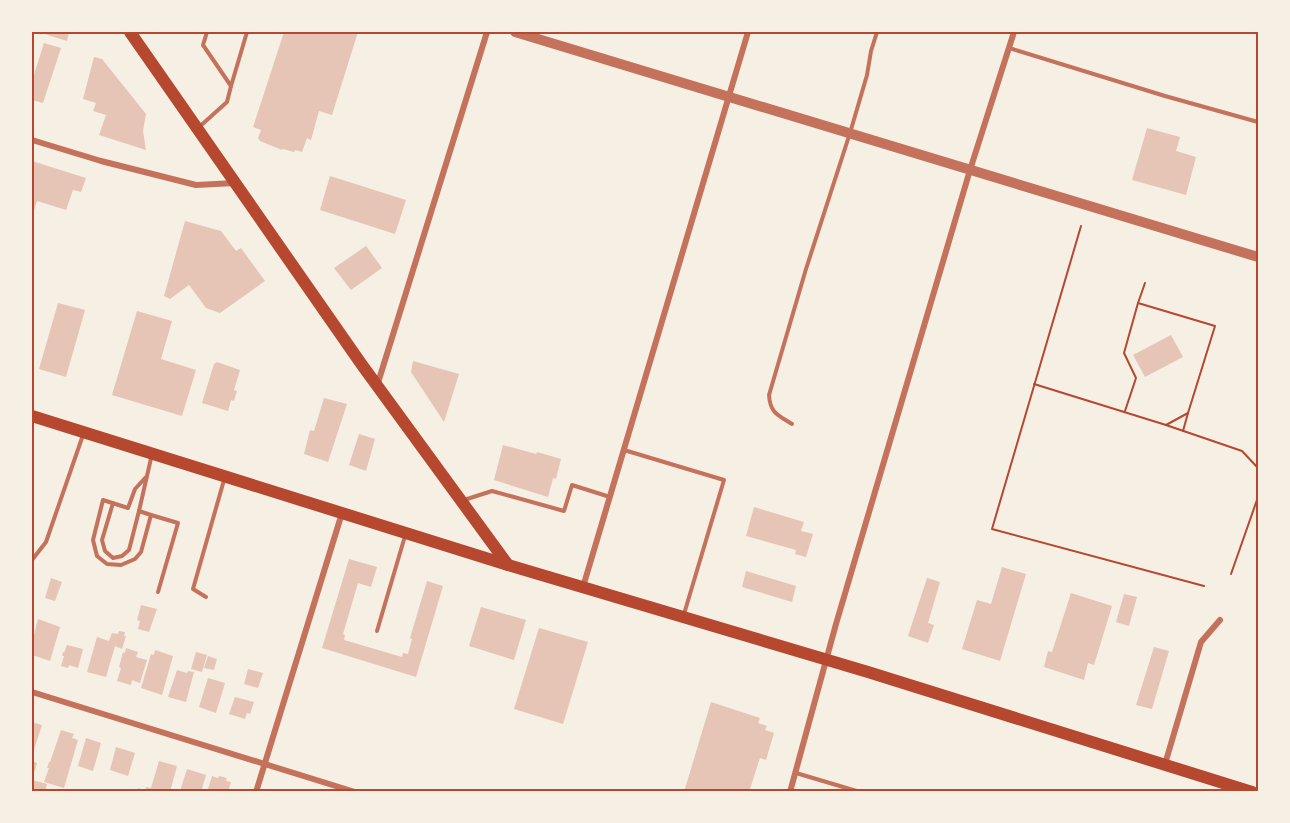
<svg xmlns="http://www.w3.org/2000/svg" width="1290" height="823" font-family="Arial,sans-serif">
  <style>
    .building { fill: #e6c5b7 }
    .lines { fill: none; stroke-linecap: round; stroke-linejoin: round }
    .path { stroke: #b5482f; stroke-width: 2 }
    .service { stroke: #c5725c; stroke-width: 4 }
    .minor { stroke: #c5725c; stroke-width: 6 }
    .tertiary { stroke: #c5725c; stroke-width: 10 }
    .primary { stroke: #b5482f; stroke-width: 12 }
    .neatline { fill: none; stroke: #b5482f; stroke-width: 2 }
  </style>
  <rect width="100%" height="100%" fill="#f6efe4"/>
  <!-- building -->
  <g class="building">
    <polygon points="38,32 69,32 67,41"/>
    <polygon points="284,32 358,32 332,115 319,111 311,140 307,138 302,152 295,150 294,152 283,149 282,150 260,141 258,138 261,130 253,127"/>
    <polygon points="44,43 61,48 43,103 32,100 32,81"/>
    <polygon points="94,57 102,59 146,114 143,131 146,150 99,135 106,115 93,111 96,103 83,99"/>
    <polygon points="1147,128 1180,137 1176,151 1196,157 1186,195 1132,180"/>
    <polygon points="32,161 86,178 81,192 73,190 66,210 37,201 32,216"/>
    <polygon points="330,176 406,200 395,234 320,210"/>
    <polygon points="185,221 221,231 236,251 241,248 265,281 220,313 206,308 189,285 170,299 164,296"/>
    <polygon points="366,246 382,268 351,290 334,268"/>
    <polygon points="58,303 85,310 66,377 39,369"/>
    <polygon points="137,311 172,321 161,359 196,370 182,416 112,395"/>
    <polygon points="1171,335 1183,357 1145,377 1133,355"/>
    <polygon points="413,361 459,374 444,422 411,372"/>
    <polygon points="217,362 240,370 234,390 237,391 234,401 231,400 228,411 202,403 214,364"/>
    <polygon points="324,398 347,404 328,462 304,454 310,430 314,431"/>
    <polygon points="359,434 375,439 366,471 349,465"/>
    <polygon points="503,445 536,454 537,452 561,459 556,479 553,478 548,497 494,480"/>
    <polygon points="754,507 804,522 801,531 813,534 806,557 795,554 796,550 746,536"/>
    <polygon points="349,559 377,567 371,587 358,583 343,634 345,635 344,640 402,657 403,653 408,654 412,639 410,638 427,581 443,586 416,677 322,648"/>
    <polygon points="1002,567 1026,574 1000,661 962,649 977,600 991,604"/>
    <polygon points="746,571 796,586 792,602 742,587"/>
    <polygon points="51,578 62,582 55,601 45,598"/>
    <polygon points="927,578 940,582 928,623 934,625 928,643 908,636"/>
    <polygon points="1071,593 1112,606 1094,665 1088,663 1084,680 1044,667 1048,651 1052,652"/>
    <polygon points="1124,594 1137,597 1129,626 1116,622"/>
    <polygon points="141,605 157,609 149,632 138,629 140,621 137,620"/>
    <polygon points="481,607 526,620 514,660 469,646"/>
    <polygon points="38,619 60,627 50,661 32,655 32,642"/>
    <polygon points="539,628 588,642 563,724 514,709"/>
    <polygon points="119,631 125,632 124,636 126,636 122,649 115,646 106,677 87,672 97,637 109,641 112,633 118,634"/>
    <polygon points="67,645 83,649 78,668 69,665 68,668 61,666 64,656 62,656 63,652 64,653"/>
    <polygon points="1154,647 1169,651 1152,709 1136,705"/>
    <polygon points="126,648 138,652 136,657 147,660 140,683 132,680 131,685 117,681 121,668 119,667 123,652 125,653"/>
    <polygon points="155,650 173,656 162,695 141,688 151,654 154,655"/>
    <polygon points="196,652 207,655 202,672 191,669"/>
    <polygon points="208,656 217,659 214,670 204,668"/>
    <polygon points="248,669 263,673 258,688 244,684"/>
    <polygon points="177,670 187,673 188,671 194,672 186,702 168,697"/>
    <polygon points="208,678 225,683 216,713 199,707"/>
    <polygon points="235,697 254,702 250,714 247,713 245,719 229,714"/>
    <polygon points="711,702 760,718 758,723 767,726 765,730 774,733 766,760 760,758 749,792 684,792"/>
    <polygon points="32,722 42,725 32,756"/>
    <polygon points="61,730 74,734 72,738 78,740 64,788 44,782 49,768 47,768 49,762 50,762"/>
    <polygon points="86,738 101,743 93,771 78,766"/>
    <polygon points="116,747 135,753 128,776 110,770"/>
    <polygon points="32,761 37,763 32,780 47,784 45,792 32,792"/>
    <polygon points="159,761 177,766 170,792 137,792 138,788 145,790 146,787 151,788"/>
    <polygon points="187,769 206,775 201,792 180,791"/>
    <polygon points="212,776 218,778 219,776 227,778 226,781 231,782 228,792 207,792"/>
  </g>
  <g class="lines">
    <!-- path -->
    <g class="path">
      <polyline points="1081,226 992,529 1204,586"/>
      <polyline points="1145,283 1138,303 1215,326 1188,413 1166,425 1242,451 1258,468"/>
      <polyline points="1034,384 1166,425"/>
      <polyline points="1125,411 1136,378 1124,353 1138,303"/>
      <polyline points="1183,431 1188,413"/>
      <polyline points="1231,574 1258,497"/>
    </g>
    <!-- service -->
    <g class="service">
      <polyline points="207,32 203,45 231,86 247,32"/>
      <polyline points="1009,48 1165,96 1258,122"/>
      <polyline points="198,128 227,102 231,86"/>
      <path d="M792 424C778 415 770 413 769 395L806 269 850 133 867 75 871 51 877 32"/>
      <polyline points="624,450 724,480 684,614"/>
      <polyline points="146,477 135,489 128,508 103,500 93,540 97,556 107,564 121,565 135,559 141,552 151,515 139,511 152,454"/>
      <polyline points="464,500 492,491 564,511 572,485 610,497"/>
      <polyline points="113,503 102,540 105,551 113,558 122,556 129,550 139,511"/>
      <polyline points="151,515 178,523 158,592"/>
      <polyline points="32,560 46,542 83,435"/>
      <polyline points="206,597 193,589 224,480"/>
      <polyline points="377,631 405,536"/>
      <polyline points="796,773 860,792"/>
    </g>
    <!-- minor -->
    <g class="minor">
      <polyline points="32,140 101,161 196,185 235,183"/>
      <polyline points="377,386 487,32"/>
      <polyline points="583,587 748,32"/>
      <polyline points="32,692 355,792"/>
      <polyline points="1165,764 1201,642 1220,620"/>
      <polyline points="256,792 342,513"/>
      <polyline points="790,792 836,624 970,170 1014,32"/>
    </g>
    <!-- tertiary -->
    <polyline class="tertiary" points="515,32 1258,257"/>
    <!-- primary -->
    <g class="primary">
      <polyline points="130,32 362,365 508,565"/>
      <polyline points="32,416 508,565 868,672 1252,792"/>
    </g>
  </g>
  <!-- border -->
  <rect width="1290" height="823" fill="none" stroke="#f6efe4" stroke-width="66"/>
  <rect x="33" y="33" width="1224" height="757" class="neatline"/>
</svg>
